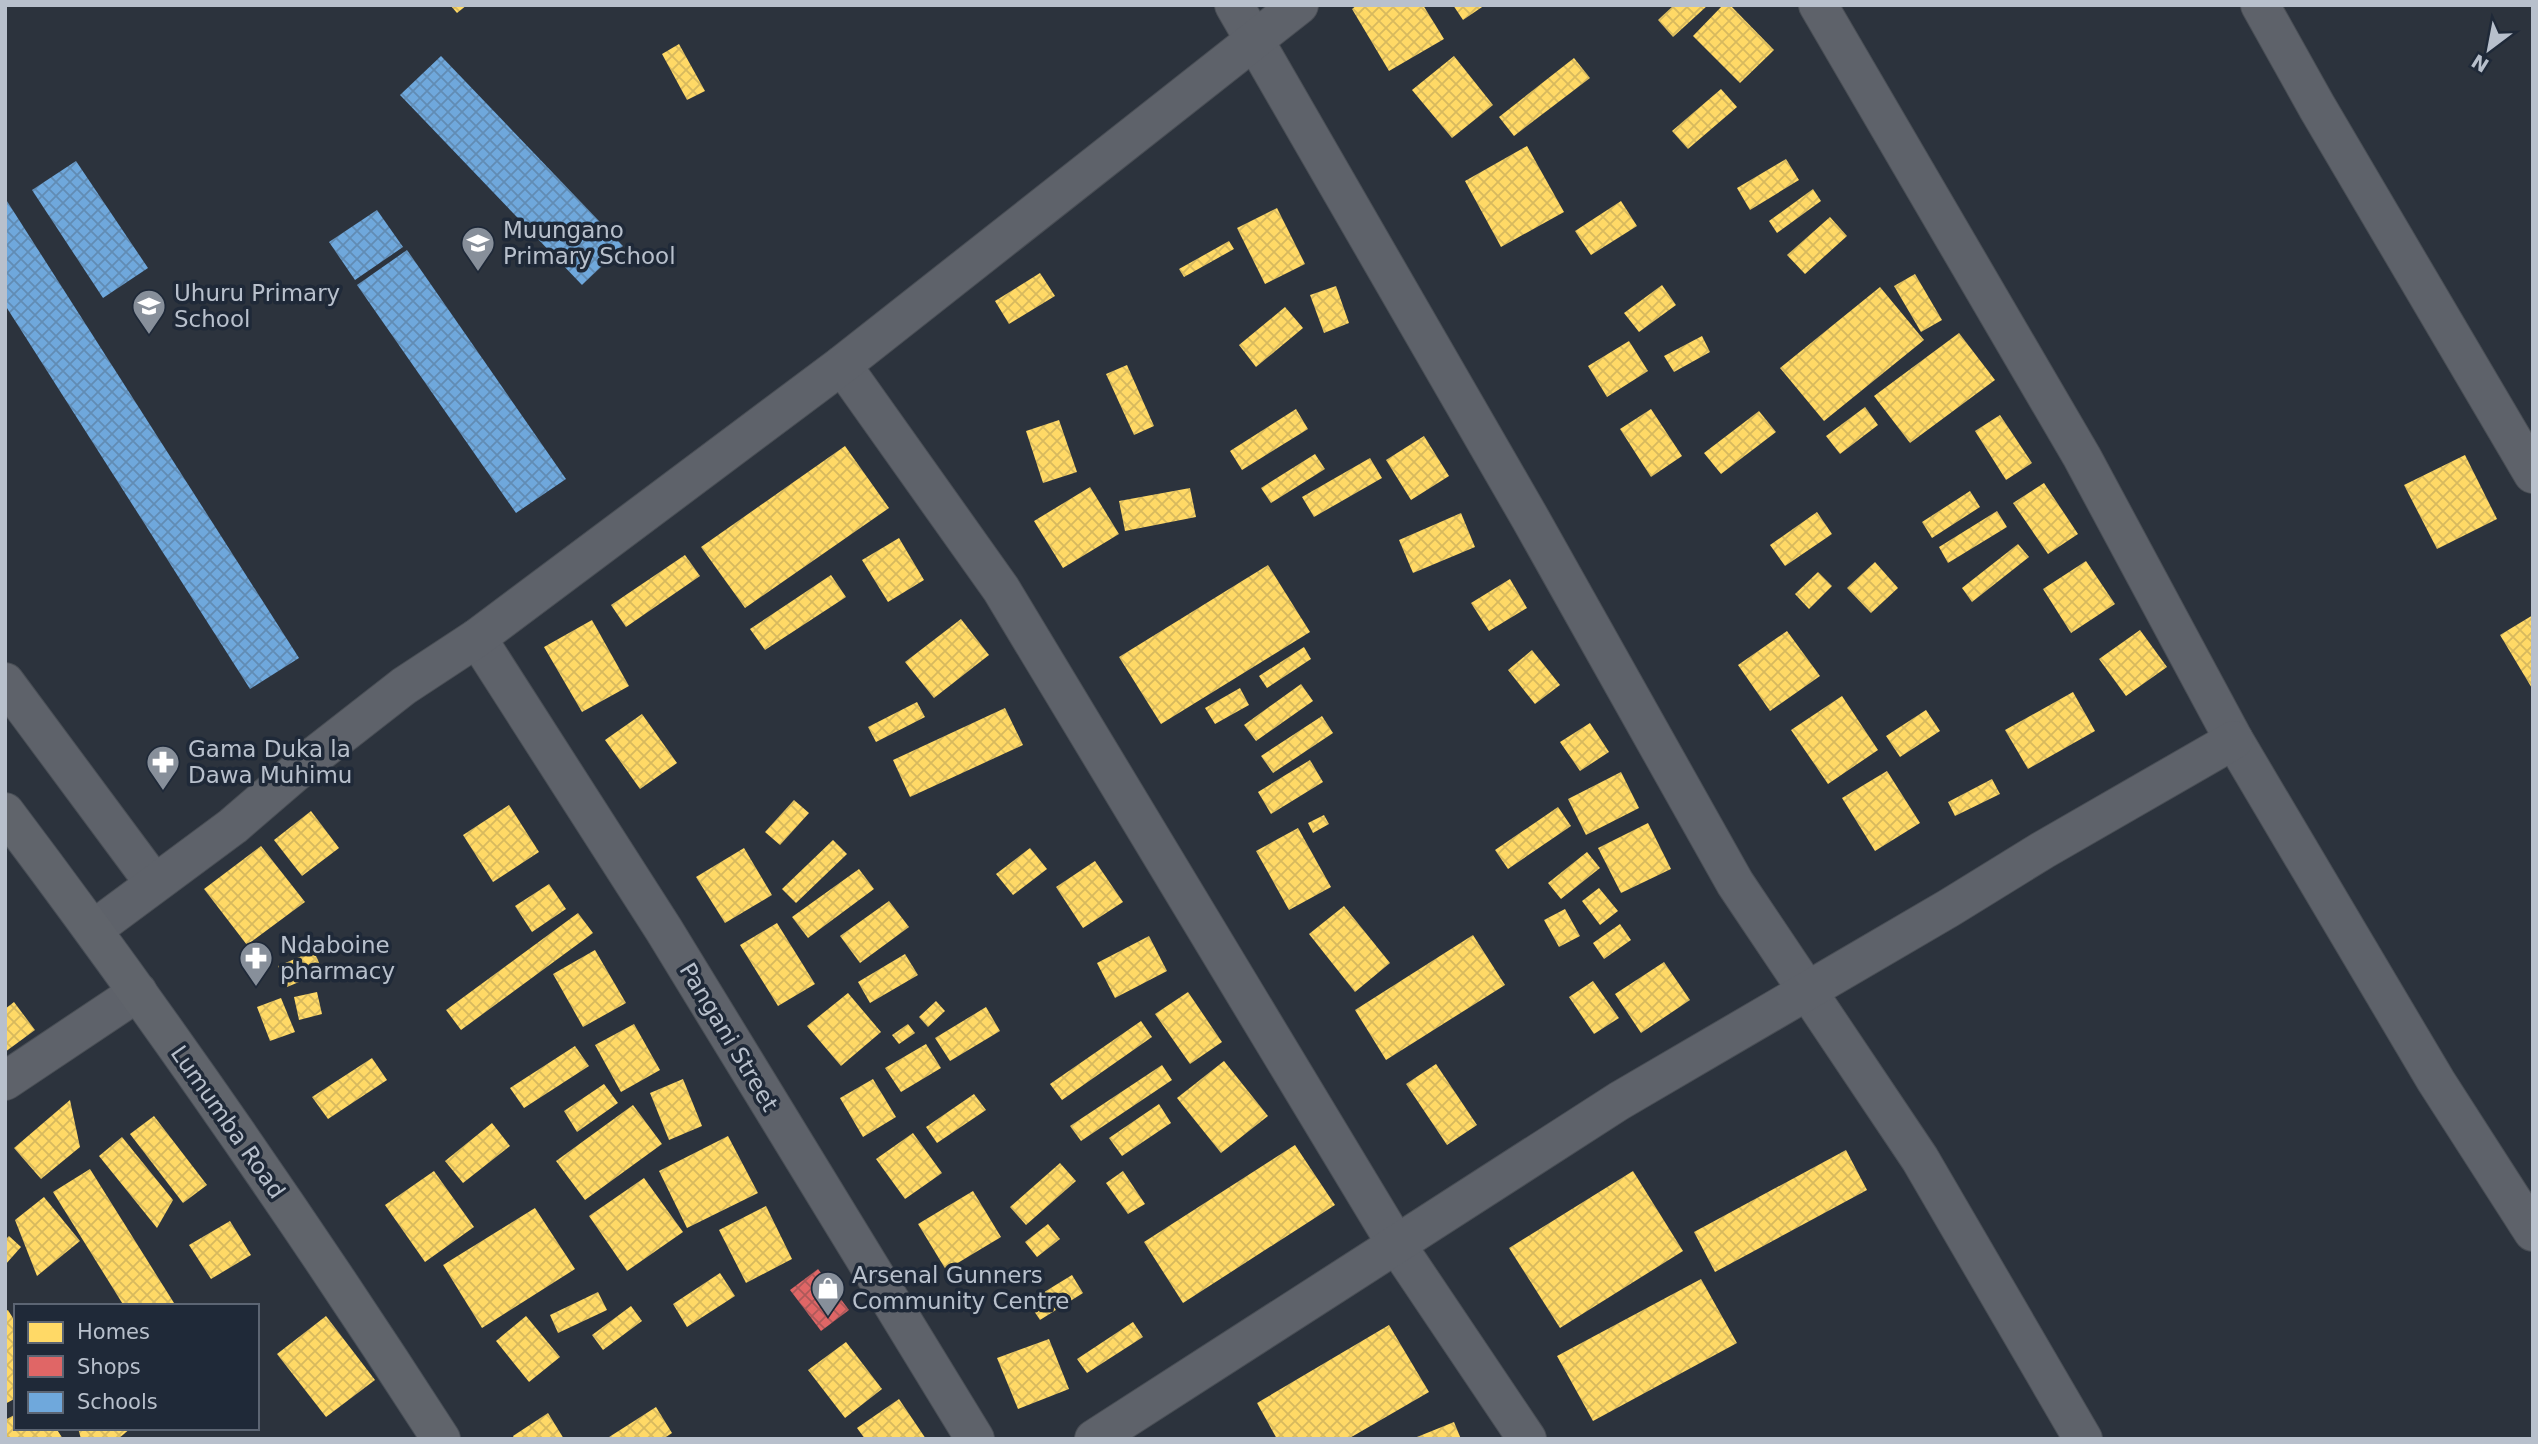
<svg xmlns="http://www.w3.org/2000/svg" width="2538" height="1444" font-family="'DejaVu Sans',sans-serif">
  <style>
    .homes { fill: url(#homes-cross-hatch) }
    .shops { fill: url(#shops-cross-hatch) }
    .schools { fill: url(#schools-cross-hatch) }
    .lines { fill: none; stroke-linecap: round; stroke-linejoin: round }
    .minor-casing { stroke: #494e55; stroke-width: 40 }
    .major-casing { stroke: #484e56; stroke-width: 40 }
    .minor { stroke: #5e626a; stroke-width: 38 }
    .major { stroke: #60646b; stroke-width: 38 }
    .labels { text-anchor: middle; stroke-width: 7; stroke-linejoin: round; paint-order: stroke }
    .poi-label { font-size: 23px; fill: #b8c0cc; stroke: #1f2938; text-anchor: start }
    .street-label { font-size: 23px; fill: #b8c0cc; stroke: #1f2938 }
  </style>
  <defs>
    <pattern id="homes-cross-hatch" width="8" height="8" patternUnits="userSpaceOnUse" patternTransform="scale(1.75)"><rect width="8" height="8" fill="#ffd966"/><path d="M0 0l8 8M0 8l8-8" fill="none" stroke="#d7b95e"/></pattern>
    <pattern id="shops-cross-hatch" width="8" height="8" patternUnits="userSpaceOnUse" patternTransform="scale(1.75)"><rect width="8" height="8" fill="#e06666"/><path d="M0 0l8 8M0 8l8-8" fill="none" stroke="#ad595a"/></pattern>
    <pattern id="schools-cross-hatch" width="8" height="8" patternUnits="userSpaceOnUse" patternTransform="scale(1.75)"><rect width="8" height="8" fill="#6fa8dc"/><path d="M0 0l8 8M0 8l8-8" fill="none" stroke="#618cb4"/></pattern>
  </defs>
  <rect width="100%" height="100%" fill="#2c333d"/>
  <!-- homes -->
  <g class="homes">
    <polygon points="450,5 467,5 457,13"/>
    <polygon points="1357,5 1423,5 1444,39 1389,71 1352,9"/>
    <polygon points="1453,5 1485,5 1463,20"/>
    <polygon points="1674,5 1708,5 1673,37 1658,20"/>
    <polygon points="1723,5 1730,5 1774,50 1740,83 1693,36"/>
    <polygon points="679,44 705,91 687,100 662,54"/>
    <polygon points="1454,56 1493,105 1452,138 1412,90"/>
    <polygon points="1574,58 1590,78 1514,136 1499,117"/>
    <polygon points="1721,89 1737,107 1688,149 1672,131"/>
    <polygon points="1527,146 1564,212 1501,247 1465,181"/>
    <polygon points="1786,159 1799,180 1750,210 1737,188"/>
    <polygon points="1813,189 1821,201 1777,233 1769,221"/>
    <polygon points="1621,201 1637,226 1591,255 1575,231"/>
    <polygon points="1277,208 1305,264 1265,284 1237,228"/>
    <polygon points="1830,217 1847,236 1805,274 1787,255"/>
    <polygon points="1229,241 1234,249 1184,277 1179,269"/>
    <polygon points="1040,273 1055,296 1009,324 995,301"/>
    <polygon points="1915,274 1942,320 1921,332 1894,286"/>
    <polygon points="1662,285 1676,305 1639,332 1624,313"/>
    <polygon points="1336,286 1349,323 1324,333 1310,295"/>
    <polygon points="1880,287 1924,340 1824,421 1780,368"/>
    <polygon points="1285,307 1303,328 1256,367 1239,345"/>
    <polygon points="1959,333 1995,380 1910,443 1874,396"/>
    <polygon points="1702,336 1710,352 1674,372 1664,356"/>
    <polygon points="1629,341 1648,371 1607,397 1588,366"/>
    <polygon points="1127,365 1154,426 1134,435 1106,374"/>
    <polygon points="1865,407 1878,425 1840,454 1826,436"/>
    <polygon points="1296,409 1308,429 1242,470 1230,451"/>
    <polygon points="1651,409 1682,456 1651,477 1620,429"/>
    <polygon points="1759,411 1776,432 1721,474 1704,453"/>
    <polygon points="2000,415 2032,463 2006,480 1975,431"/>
    <polygon points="1059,420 1077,472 1043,483 1026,431"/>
    <polygon points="1424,436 1449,476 1411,500 1386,460"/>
    <polygon points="845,446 889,508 745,608 701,547"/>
    <polygon points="1315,454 1325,469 1271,503 1261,488"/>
    <polygon points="2465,455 2497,519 2437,549 2404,485"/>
    <polygon points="1370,458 1382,478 1314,517 1302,497"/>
    <polygon points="2044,483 2078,534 2048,554 2013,503"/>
    <polygon points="1090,487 1119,534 1063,568 1034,521"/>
    <polygon points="1190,488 1196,517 1125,531 1119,501"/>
    <polygon points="1970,491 1980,507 1932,538 1922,522"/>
    <polygon points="1997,511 2007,527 1948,563 1939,547"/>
    <polygon points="1817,512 1832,534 1785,566 1770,545"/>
    <polygon points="1461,513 1475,547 1413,573 1399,540"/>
    <polygon points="899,538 924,580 888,602 862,560"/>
    <polygon points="2018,544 2029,557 1972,602 1962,588"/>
    <polygon points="685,555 700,576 626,627 611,605"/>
    <polygon points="2086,561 2115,604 2071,633 2043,589"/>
    <polygon points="1875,562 1898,588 1871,613 1847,588"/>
    <polygon points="1268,565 1310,632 1161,724 1119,657"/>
    <polygon points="1818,572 1832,586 1809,609 1795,594"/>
    <polygon points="831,575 846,597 765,650 750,629"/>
    <polygon points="1510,579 1527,608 1489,631 1471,603"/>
    <polygon points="2533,615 2533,690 2500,635"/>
    <polygon points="961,619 989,655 934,698 905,662"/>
    <polygon points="592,620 629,686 582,712 544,647"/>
    <polygon points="2140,630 2167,667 2126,696 2099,659"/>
    <polygon points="1787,631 1820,676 1770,711 1738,665"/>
    <polygon points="1304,647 1311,659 1267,688 1259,676"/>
    <polygon points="1532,650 1560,685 1535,704 1508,670"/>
    <polygon points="1301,684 1313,701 1256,741 1244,725"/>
    <polygon points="1240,688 1249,705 1215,724 1205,708"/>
    <polygon points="2073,692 2095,731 2028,769 2005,730"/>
    <polygon points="1842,696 1878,750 1828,784 1791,730"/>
    <polygon points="917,702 925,717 876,742 868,727"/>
    <polygon points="1005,708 1023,745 910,797 893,760"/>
    <polygon points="1926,710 1940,731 1900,757 1886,736"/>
    <polygon points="642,714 677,763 640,789 605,740"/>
    <polygon points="1322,716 1333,733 1273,773 1261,756"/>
    <polygon points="1590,723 1609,752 1580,771 1560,742"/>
    <polygon points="1310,760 1323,782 1271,814 1258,792"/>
    <polygon points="1887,771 1920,823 1875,851 1842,798"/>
    <polygon points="1621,772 1639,808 1586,835 1568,799"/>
    <polygon points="1992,779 2000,794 1955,816 1948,802"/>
    <polygon points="794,800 809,813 780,845 765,832"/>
    <polygon points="509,805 539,852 493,882 463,835"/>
    <polygon points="1558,807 1571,826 1508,869 1495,850"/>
    <polygon points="311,811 339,848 302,876 274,840"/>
    <polygon points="1324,815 1329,824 1313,833 1308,823"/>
    <polygon points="1648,823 1671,869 1621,893 1598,848"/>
    <polygon points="1298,828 1331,887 1289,910 1256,851"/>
    <polygon points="833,840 847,854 796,903 782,889"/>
    <polygon points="261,846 305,902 247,945 204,889"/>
    <polygon points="744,848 772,895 725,923 696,877"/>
    <polygon points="1030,848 1047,869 1013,895 996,874"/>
    <polygon points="1587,852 1600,868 1561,899 1548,883"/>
    <polygon points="1095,861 1123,902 1083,928 1056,887"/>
    <polygon points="859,869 874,889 808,938 792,917"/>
    <polygon points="549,884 566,909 532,932 515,906"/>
    <polygon points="1599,888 1618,911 1600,925 1582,901"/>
    <polygon points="889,901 909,927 860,963 840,936"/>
    <polygon points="1344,906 1390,963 1355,992 1309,934"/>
    <polygon points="1565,909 1580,936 1559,947 1544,920"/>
    <polygon points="578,913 593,933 461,1030 446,1010"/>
    <polygon points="777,923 815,984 778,1006 740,945"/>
    <polygon points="1620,924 1631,940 1604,959 1593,943"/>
    <polygon points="1473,935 1505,985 1386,1060 1355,1010"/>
    <polygon points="1149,936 1167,971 1115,998 1097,963"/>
    <polygon points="595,950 626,1003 583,1027 553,974"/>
    <polygon points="314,951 323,972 287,987 278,966"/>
    <polygon points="905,954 918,975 870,1003 858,982"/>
    <polygon points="1664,962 1690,1000 1641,1033 1615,994"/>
    <polygon points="1593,981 1619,1018 1594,1034 1569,997"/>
    <polygon points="317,992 322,1014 299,1020 294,997"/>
    <polygon points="1188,992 1222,1042 1190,1064 1155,1014"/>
    <polygon points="848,993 881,1032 841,1066 807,1026"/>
    <polygon points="281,998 295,1032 270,1041 257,1007"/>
    <polygon points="936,1001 945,1011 928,1027 919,1017"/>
    <polygon points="14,1002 35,1030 5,1052 5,1009"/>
    <polygon points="986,1007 1000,1031 950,1061 935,1038"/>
    <polygon points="1141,1021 1152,1037 1062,1100 1050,1084"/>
    <polygon points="634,1024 660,1070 621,1092 595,1045"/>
    <polygon points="908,1024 915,1033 899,1044 892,1035"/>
    <polygon points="926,1044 941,1068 901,1092 885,1068"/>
    <polygon points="575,1046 589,1066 524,1108 510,1088"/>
    <polygon points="372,1058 387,1080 328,1119 312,1097"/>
    <polygon points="1224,1061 1268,1116 1221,1153 1177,1098"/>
    <polygon points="1436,1064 1477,1125 1447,1145 1406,1084"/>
    <polygon points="1162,1065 1172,1080 1081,1141 1070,1126"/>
    <polygon points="683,1079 702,1126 669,1140 650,1093"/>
    <polygon points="873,1079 896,1117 863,1137 840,1098"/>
    <polygon points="604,1084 618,1103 577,1132 564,1111"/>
    <polygon points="974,1094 986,1110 937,1143 926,1127"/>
    <polygon points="70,1100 80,1147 41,1179 14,1148"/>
    <polygon points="1159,1104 1171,1123 1122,1156 1109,1138"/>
    <polygon points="633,1105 662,1144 585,1200 556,1161"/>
    <polygon points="154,1116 207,1185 183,1203 130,1134"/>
    <polygon points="492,1123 510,1146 463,1183 445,1161"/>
    <polygon points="913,1133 942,1173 905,1199 876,1159"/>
    <polygon points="728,1136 758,1193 687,1228 659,1171"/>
    <polygon points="122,1137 173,1200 157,1228 99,1156"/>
    <polygon points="1295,1145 1335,1205 1183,1303 1144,1242"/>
    <polygon points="1846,1150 1867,1190 1715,1272 1694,1232"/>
    <polygon points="1060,1163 1076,1181 1026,1225 1010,1207"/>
    <polygon points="90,1169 174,1303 170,1306 124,1306 53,1192"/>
    <polygon points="434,1171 474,1227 425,1262 385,1205"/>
    <polygon points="1123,1171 1145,1204 1128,1214 1106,1183"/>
    <polygon points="1633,1171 1683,1251 1560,1328 1509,1248"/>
    <polygon points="644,1178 683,1232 627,1271 589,1216"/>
    <polygon points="973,1191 1001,1237 946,1270 918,1224"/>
    <polygon points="44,1197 80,1241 37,1276 15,1220"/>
    <polygon points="766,1206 792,1259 746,1283 719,1230"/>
    <polygon points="535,1208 575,1269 482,1328 443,1265"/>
    <polygon points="230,1221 251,1255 211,1279 189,1245"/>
    <polygon points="1048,1224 1060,1239 1037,1257 1025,1242"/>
    <polygon points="9,1236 21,1247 5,1265 5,1240"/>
    <polygon points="720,1273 735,1296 687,1327 673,1304"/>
    <polygon points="1072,1275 1083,1293 1040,1320 1028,1302"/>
    <polygon points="1701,1279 1737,1343 1593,1421 1557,1356"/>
    <polygon points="598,1292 607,1310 558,1333 550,1315"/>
    <polygon points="631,1306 642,1321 603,1350 592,1335"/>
    <polygon points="8,1310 16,1323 16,1398 5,1404 5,1311"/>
    <polygon points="326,1316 375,1380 326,1417 277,1354"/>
    <polygon points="526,1316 560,1357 529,1382 496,1341"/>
    <polygon points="1133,1322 1143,1337 1087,1373 1077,1359"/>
    <polygon points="1389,1325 1429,1392 1348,1439 1277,1439 1257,1403"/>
    <polygon points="1049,1339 1069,1389 1018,1409 997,1358"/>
    <polygon points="846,1342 882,1389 845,1418 808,1370"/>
    <polygon points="899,1399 926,1439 865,1439 857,1428"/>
    <polygon points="656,1407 672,1433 663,1439 606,1439"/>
    <polygon points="548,1413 564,1439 514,1439 513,1436"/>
    <polygon points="16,1414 16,1428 56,1428 63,1439 5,1439 5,1420"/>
    <polygon points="1454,1422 1461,1439 1412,1439"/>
    <polygon points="78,1428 131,1428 118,1439 81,1439"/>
  </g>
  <!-- shops -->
  <polygon class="shops" points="818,1269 849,1310 821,1331 790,1290"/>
  <!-- schools -->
  <g class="schools">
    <polygon points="441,56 623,246 582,285 400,95"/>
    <polygon points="76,161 148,268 103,298 32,190"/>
    <polygon points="5,198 299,658 250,689 5,305"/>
    <polygon points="377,210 403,247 355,280 329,242"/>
    <polygon points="407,250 566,479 516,513 357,285"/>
  </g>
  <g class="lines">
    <defs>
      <g id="minor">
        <polyline points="1234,5 1530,518 1735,883 1920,1159 2083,1439"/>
        <polyline points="1818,5 2082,457 2234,740 2436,1081 2533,1232"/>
        <polyline points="2260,5 2317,107 2533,474"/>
        <polyline points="842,365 1001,589 1396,1244 1527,1439"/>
        <polyline points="477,638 664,930 975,1439"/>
        <polyline points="5,682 154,883"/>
        <polyline points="94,929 233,826 313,757 404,686 477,638 842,365 1299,5"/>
        <polyline points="5,1081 138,992"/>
        <polyline points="1094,1439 1619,1101 1949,908 2043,850 2234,740"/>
      </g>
      <path id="major" d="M5 812C158 1015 303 1225 441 1439"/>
    </defs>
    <!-- minor casing -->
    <use href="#minor" class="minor-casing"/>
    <!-- major casing -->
    <use href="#major" class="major-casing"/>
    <!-- minor -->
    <use href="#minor" class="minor"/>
    <!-- major -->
    <use href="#major" class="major"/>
  </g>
  <!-- icons -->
  <defs>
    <symbol id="school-pin" viewBox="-11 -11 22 30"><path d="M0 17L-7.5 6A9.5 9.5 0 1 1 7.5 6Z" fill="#878f9a" stroke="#1f2938"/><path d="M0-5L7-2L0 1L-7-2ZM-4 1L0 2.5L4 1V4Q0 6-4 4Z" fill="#fff"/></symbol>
    <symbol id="pharmacy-pin" viewBox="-11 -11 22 30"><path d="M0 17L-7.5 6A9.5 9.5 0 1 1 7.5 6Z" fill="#878f9a" stroke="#1f2938"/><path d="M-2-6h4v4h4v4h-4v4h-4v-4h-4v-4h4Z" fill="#fff"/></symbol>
    <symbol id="shop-pin" viewBox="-11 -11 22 30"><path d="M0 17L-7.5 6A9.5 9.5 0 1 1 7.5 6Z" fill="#878f9a" stroke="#1f2938"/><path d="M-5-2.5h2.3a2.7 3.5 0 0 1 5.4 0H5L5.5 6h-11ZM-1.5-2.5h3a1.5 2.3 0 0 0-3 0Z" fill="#fff"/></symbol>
  </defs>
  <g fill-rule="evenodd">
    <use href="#school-pin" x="459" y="224" width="38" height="52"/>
    <use href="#school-pin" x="130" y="287" width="38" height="52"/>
    <use href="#pharmacy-pin" x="144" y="743" width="38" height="52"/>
    <use href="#pharmacy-pin" x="237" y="939" width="38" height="52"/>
    <use href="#shop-pin" x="809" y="1269" width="38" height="52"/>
  </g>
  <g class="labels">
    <!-- poi labels -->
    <g class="poi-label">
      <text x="503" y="238">Muungano<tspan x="503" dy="26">Primary School</tspan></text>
      <text x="174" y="301">Uhuru Primary<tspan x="174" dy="26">School</tspan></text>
      <text x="188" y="757">Gama Duka la<tspan x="188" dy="26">Dawa Muhimu</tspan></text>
      <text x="280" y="953">Ndaboine<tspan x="280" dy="26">pharmacy</tspan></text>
      <text x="852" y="1283">Arsenal Gunners<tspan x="852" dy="26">Community Centre</tspan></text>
    </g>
    <!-- street labels -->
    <g class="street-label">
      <text transform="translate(729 1037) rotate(59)" y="8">Pangani Street</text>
      <text transform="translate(228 1122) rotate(55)" y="8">Lumumba Road</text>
    </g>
  </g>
  <!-- border -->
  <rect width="2538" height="1444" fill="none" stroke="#b8c0cc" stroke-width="14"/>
  <!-- legend -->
  <rect x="14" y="1304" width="245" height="126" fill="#1f2938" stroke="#5c6573" stroke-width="2"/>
  <rect x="28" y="1322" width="35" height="21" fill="#ffd966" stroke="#5c6573" stroke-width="2"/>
  <text x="77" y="1339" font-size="21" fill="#b8c0cc">Homes</text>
  <rect x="28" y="1356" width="35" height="21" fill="#e06666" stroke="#5c6573" stroke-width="2"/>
  <text x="77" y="1374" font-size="21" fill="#b8c0cc">Shops</text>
  <rect x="28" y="1392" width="35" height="21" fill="#6fa8dc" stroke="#5c6573" stroke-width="2"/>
  <text x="77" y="1409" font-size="21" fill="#b8c0cc">Schools</text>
  <!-- north arrow -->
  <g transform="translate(2489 49) rotate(212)" stroke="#1f2938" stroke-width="5" paint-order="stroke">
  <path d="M0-5L12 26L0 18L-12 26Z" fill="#b8c0cc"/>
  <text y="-10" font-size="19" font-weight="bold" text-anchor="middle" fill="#b8c0cc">N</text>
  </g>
</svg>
